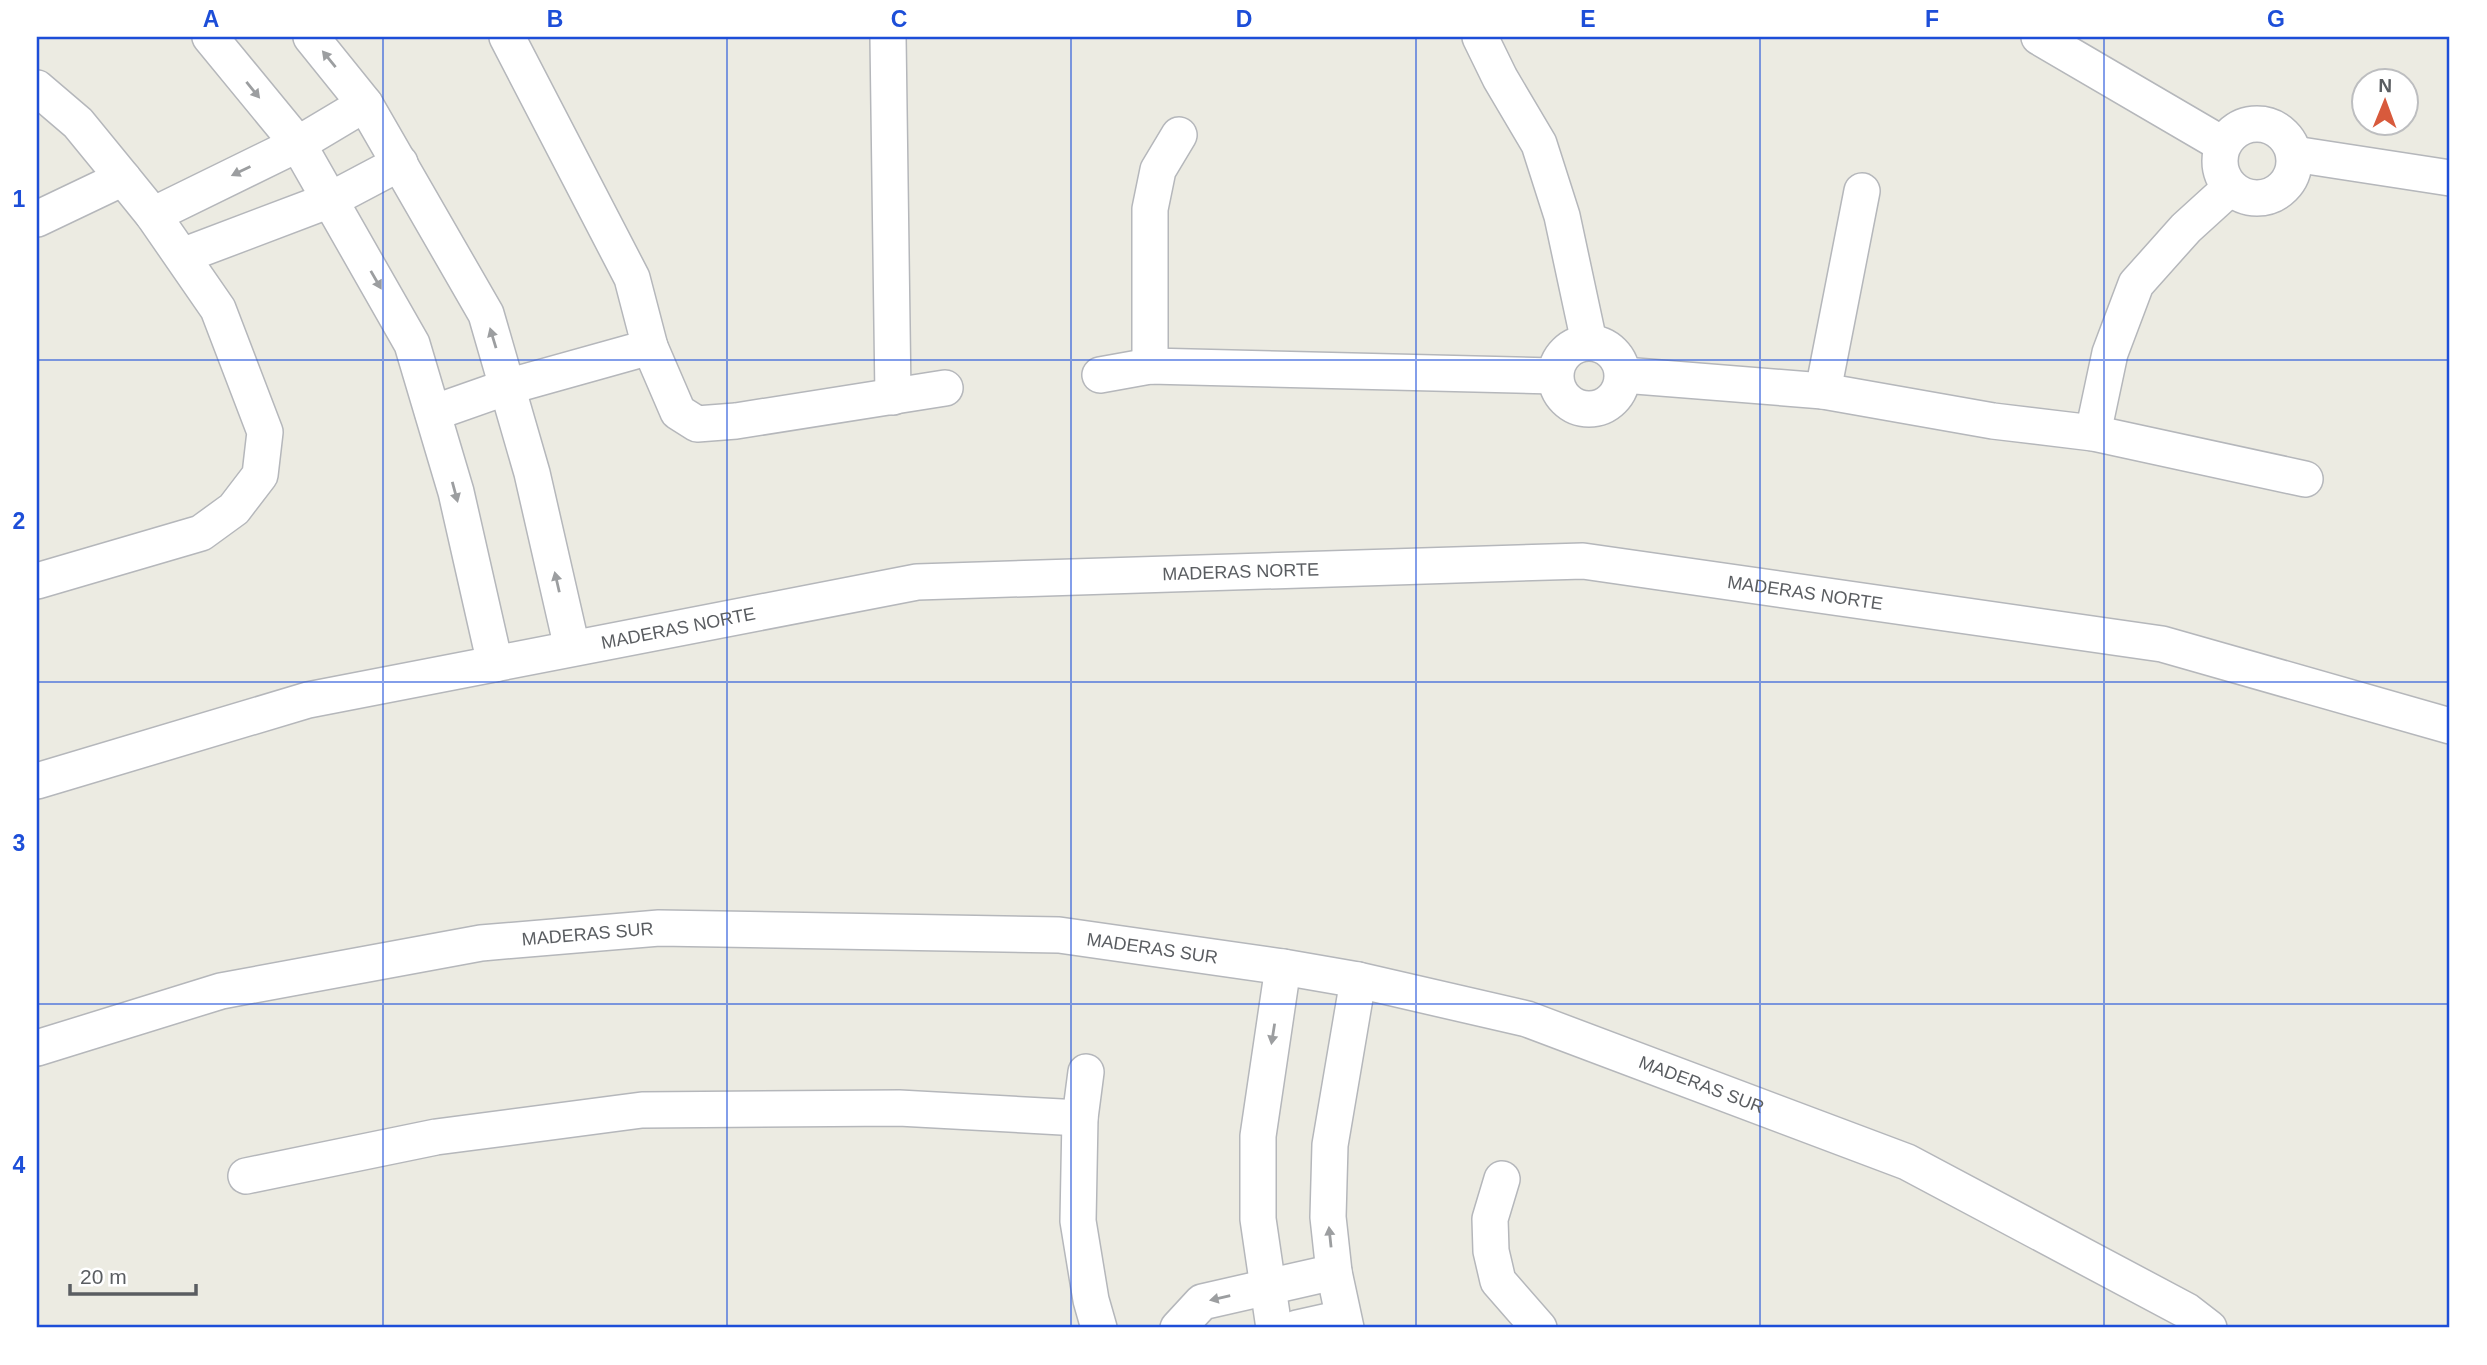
<svg xmlns="http://www.w3.org/2000/svg" width="2487" height="1365" font-family="Helvetica,sans-serif">
  <style>
    .lines { fill: none; stroke-linecap: round; stroke-linejoin: round }
    .street-casing { stroke: #b5b7bb; stroke-width: 38 }
    .street { stroke: #fff; stroke-width: 35 }
    .oneway { fill: #9c9ea0 }
    .grid { fill: none; stroke: #1d4ed8; stroke-width: 2; stroke-opacity: 0.55 }
    .labels { text-anchor: middle; stroke-width: 7; stroke-linejoin: round; paint-order: stroke }
    .street-label { font-size: 18px; fill: #5a5d61; stroke: #fff }
    .neatline { fill: none; stroke: #1d4ed8; stroke-width: 2.5 }
    .grid-label { font-size: 23px; text-anchor: middle; font-weight: bold; fill: #1d4ed8 }
  </style>
  <rect width="100%" height="100%" fill="#ecebe2"/>
  <g class="lines">
    <defs>
      <g id="street">
        <polyline points="210,37 298,144 412,344 456,492 495,664"/>
        <polyline points="311,37 365,104 486,314 532,473 572,648"/>
        <polyline points="888,37 893,397"/>
        <polyline points="1480,37 1500,78 1539,144 1562,216 1589,342"/>
        <polyline points="2039,37 2222,144"/>
        <polyline points="37,88 78,123 123,178 153,215 218,309 265,432 260,475 234,509 201,533 37,581"/>
        <circle cx="2257" cy="161" r="37"/>
        <polyline points="2294,154 2450,178"/>
        <polyline points="153,215 298,144 365,104"/>
        <polyline points="37,219 123,178"/>
        <polyline points="182,256 330,200 400,163"/>
        <circle cx="1589" cy="376" r="33"/>
        <polyline points="650,347 678,412 697,424 736,421 945,388"/>
        <polyline points="1150,366 1150,209 1158,170 1179,135"/>
        <polyline points="1100,375 1150,366 1554,376"/>
        <polyline points="1623,375 1823,391 1993,421 2093,433 2305,479"/>
        <polyline points="1823,391 1862,191"/>
        <polyline points="433,413 507,387 650,347 632,278 507,37"/>
        <polyline points="2093,433 2110,353 2136,284 2186,228 2230,188"/>
        <path id="s1" d="M37 781 308 700 917 582 1583 561 2162 644 2450 726"/>
        <path id="s2" d="M37 1048 221 991 481 943 659 928 1059 935 1283 967 1358 980 1527 1019 1907 1162 2187 1311 2209 1328"/>
        <polyline points="1086,1072 1080,1118 1078,1221 1091,1300 1099,1328"/>
        <polyline points="246,1176 436,1137 642,1110 899,1108 1080,1118"/>
        <polyline points="1502,1179 1490,1219 1491,1251 1498,1281 1539,1328"/>
        <polyline points="1178,1328 1202,1302 1334,1272"/>
        <polyline points="1274,1328 1258,1219 1258,1136 1283,967"/>
        <polyline points="1297,1328 1342,1318"/>
        <polyline points="1346,1328 1334,1272 1328,1217 1330,1145 1358,980"/>
      </g>
    </defs>
    <!-- street casing -->
    <use href="#street" class="street-casing"/>
    <!-- street -->
    <use href="#street" class="street"/>
  </g>
  <!-- one-way arrows -->
  <defs><path id="oneway-solid" d="M-6-.8H1V-3.2L6.5 0L1 3.2V.8H-6Z" transform="scale(1.75)"/></defs>
  <g class="oneway">
    <use href="#oneway-solid" transform="translate(329 59) rotate(-129)"/>
    <use href="#oneway-solid" transform="translate(253 90) rotate(51)"/>
    <use href="#oneway-solid" transform="translate(241 171) rotate(154)"/>
    <use href="#oneway-solid" transform="translate(376 280) rotate(60)"/>
    <use href="#oneway-solid" transform="translate(493 338) rotate(-107)"/>
    <use href="#oneway-solid" transform="translate(455 492) rotate(75)"/>
    <use href="#oneway-solid" transform="translate(557 582) rotate(-103)"/>
    <use href="#oneway-solid" transform="translate(1273 1034) rotate(99)"/>
    <use href="#oneway-solid" transform="translate(1330 1237) rotate(-96)"/>
    <use href="#oneway-solid" transform="translate(1220 1298) rotate(167)"/>
  </g>
  <!-- grid -->
  <path class="grid" d="M383 37V1328M727 37V1328M1071 37V1328M1416 37V1328M1760 37V1328M2104 37V1328M37 360H2450M37 682H2450M37 1004H2450"/>
  <g class="labels">
    <!-- street labels -->
    <g class="street-label">
      <text dy="6" stroke="none"><textPath href="#s1" startOffset="1227">MADERAS NORTE</textPath></text>
      <text dy="6" stroke="none"><textPath href="#s1" startOffset="1794">MADERAS NORTE</textPath></text>
      <text dy="6" stroke="none"><textPath href="#s1" startOffset="660">MADERAS NORTE</textPath></text>
      <text dy="6" stroke="none"><textPath href="#s2" startOffset="564">MADERAS SUR</textPath></text>
      <text dy="6" stroke="none"><textPath href="#s2" startOffset="1130">MADERAS SUR</textPath></text>
      <text dy="6" stroke="none"><textPath href="#s2" startOffset="1698">MADERAS SUR</textPath></text>
    </g>
  </g>
  <!-- border -->
  <rect width="2487" height="1365" fill="none" stroke="#ffffff" stroke-width="77"/>
  <!-- north arrow -->
  <g transform="translate(2385 102) rotate(1)"><circle r="33" fill="#ffffff" stroke="#bdbec0" stroke-width="2"/>
  <path d="M0-5L12 26L0 18L-12 26Z" fill="#d85a3c"/>
  <text y="-10" font-size="19" font-weight="bold" text-anchor="middle" fill="#5a5d61">N</text>
  </g>
  <!-- scale -->
  <path d="M70 1284v10h126v-10" fill="none" stroke="#5a5d61" stroke-width="3.5"/>
  <text x="80" y="1284" font-size="21" fill="#5a5d61" stroke="#ffffff" stroke-width="5" paint-order="stroke">20 m</text>
  <rect x="38" y="38" width="2410" height="1288" class="neatline"/>
  <g class="grid-label">
    <text x="211" y="27">A</text>
    <text x="555" y="27">B</text>
    <text x="899" y="27">C</text>
    <text x="1244" y="27">D</text>
    <text x="1588" y="27">E</text>
    <text x="1932" y="27">F</text>
    <text x="2276" y="27">G</text>
    <text x="19" y="207">1</text>
    <text x="19" y="529">2</text>
    <text x="19" y="851">3</text>
    <text x="19" y="1173">4</text>
  </g>
</svg>
